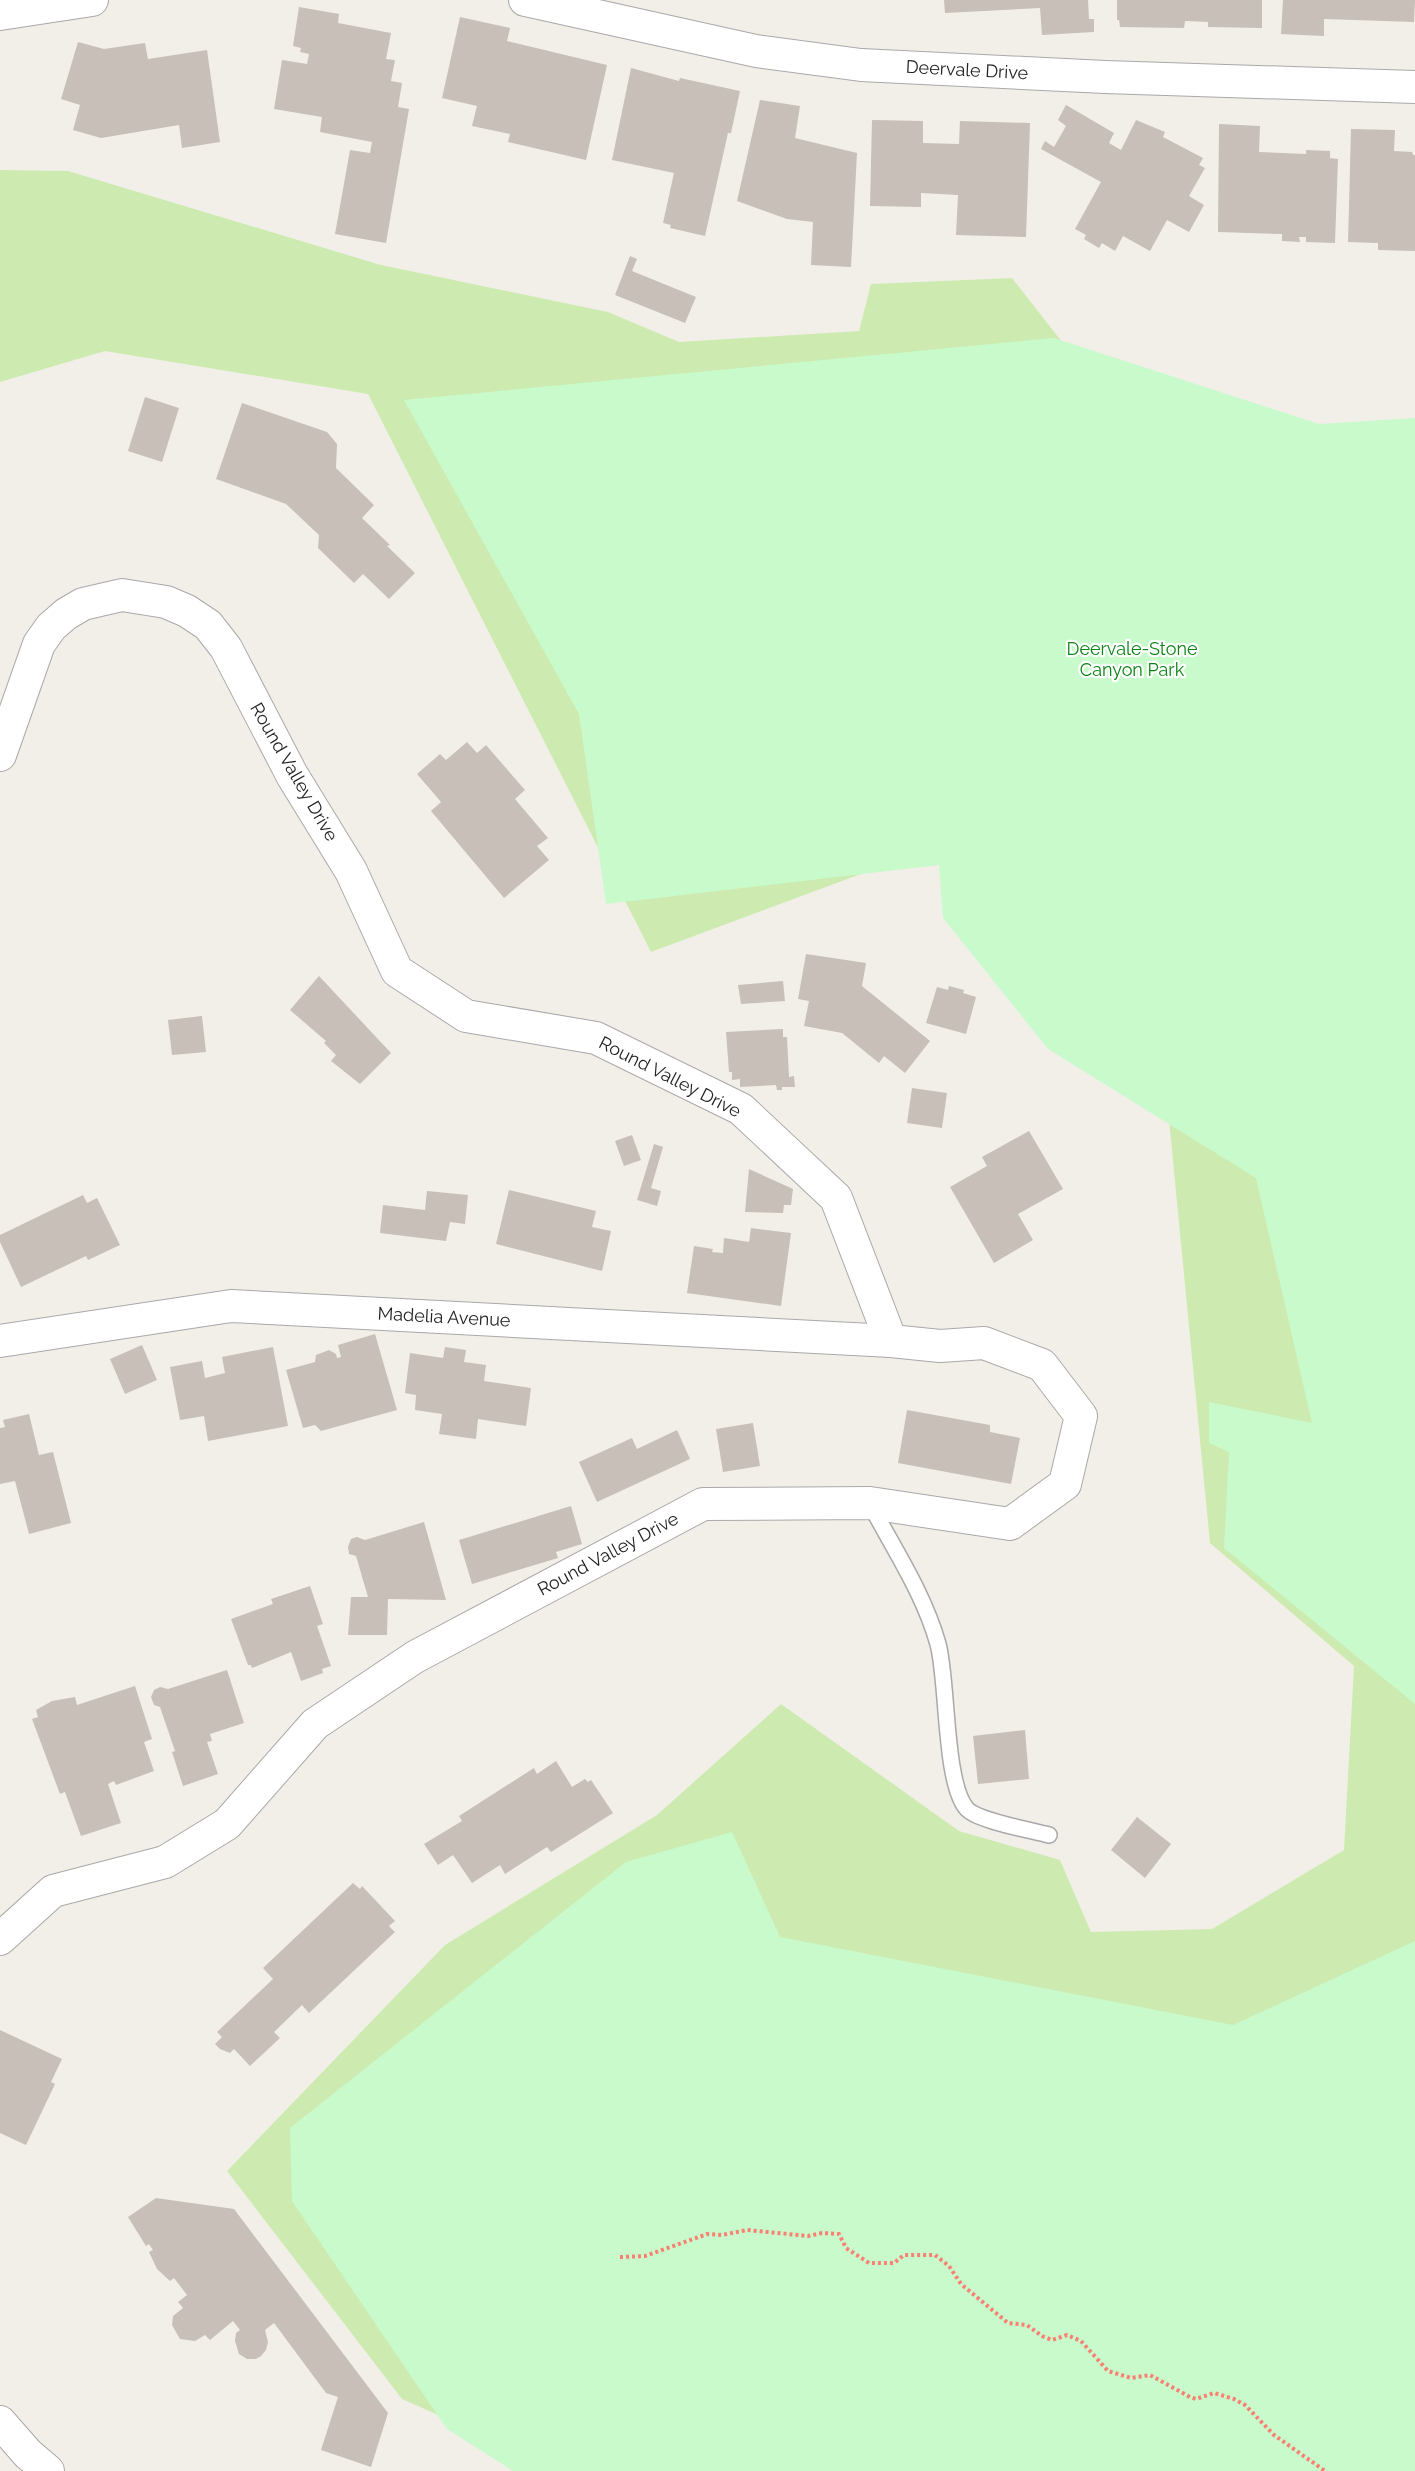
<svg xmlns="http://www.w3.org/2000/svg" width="1415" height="2471" font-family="Raleway,sans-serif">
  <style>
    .grass { fill: #cdebb0 }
    .park { fill: #c8facc }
    .building { fill: #c7bfb8 }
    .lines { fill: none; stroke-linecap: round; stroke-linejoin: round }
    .lane-casing { stroke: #a9a9a9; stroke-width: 18 }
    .street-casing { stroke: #a9a9a9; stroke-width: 34 }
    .path { stroke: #fa8072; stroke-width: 4; stroke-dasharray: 3 3; stroke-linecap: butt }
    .lane { stroke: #fff; stroke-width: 15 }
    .street { stroke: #fff; stroke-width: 32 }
    .labels { text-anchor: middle; stroke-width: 4.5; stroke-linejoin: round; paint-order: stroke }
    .street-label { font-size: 18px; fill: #222; stroke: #fff }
    .park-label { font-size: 18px; fill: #0c8416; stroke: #fff }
  </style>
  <rect width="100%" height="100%" fill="#f2efe9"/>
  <!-- grass -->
  <polygon class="grass" points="0,170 68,171 381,265 608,312 679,342 859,331 871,284 1012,278 1080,365 1321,437 1415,431 1415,2471 548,2464 402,2399 227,2171 445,1945 657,1815 781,1704 959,1831 1060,1860 1091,1932 1212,1929 1344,1850 1354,1666 1210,1543 1165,1078 928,849 651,952 368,394 105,351 0,382"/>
  <!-- park -->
  <g class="park">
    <polygon points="1054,338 1319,424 1415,418 1415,1704 1224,1548 1229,1452 1209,1443 1209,1402 1312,1423 1256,1178 1048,1049 943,918 939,865 606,904 579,714 404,400"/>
    <polygon points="732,1832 780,1937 1233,2025 1415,1941 1415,2471 513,2471 447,2429 292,2201 290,2128 626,1862"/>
  </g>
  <!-- building -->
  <g class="building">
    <polygon points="944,0 1088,0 1089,19 1094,19 1094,32 1042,35 1040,8 945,13"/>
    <polygon points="1117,0 1262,0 1262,28 1208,27 1208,22 1185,21 1184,28 1120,27 1119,20 1117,20"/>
    <polygon points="1283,0 1415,0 1414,22 1324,19 1324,36 1281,34"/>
    <polygon points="299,7 339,14 338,23 391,33 386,59 395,60 391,81 402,83 398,107 409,109 386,243 335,234 350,150 370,153 372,142 320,132 322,117 274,109 282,60 307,64 309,54 300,52 301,48 293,46"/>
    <polygon points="460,17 510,28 507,41 607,65 586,160 508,142 510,134 472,126 477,106 442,98"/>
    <polygon points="78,42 104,49 145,43 148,59 207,50 220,142 182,148 179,125 101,138 73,130 80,105 61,99"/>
    <polygon points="631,68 679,81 680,78 740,91 731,133 728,133 705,236 670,228 671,225 663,223 674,173 612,160"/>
    <polygon points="760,100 800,106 795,138 857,153 851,267 811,265 813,222 787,219 737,201"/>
    <polygon points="1066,105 1114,133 1109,143 1121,150 1136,120 1165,132 1163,137 1203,158 1199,165 1205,168 1189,196 1204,205 1189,232 1167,220 1150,251 1123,236 1115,251 1102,243 1099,248 1084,239 1086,235 1075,229 1101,182 1041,149 1045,141 1054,147 1066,126 1058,120"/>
    <polygon points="872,120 923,121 923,143 959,144 960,121 1030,123 1026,237 956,235 958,195 921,193 921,207 870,206"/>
    <polygon points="1219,124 1260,126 1259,152 1306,154 1306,150 1330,151 1330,158 1338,159 1335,243 1306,242 1306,237 1299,237 1300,242 1282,241 1282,234 1218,232"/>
    <polygon points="1351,129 1395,130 1394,151 1412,152 1413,155 1415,155 1415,251 1378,250 1378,243 1348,242"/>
    <polygon points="630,256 637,259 632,271 696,297 685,323 615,295"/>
    <polygon points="145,397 179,408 162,462 128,451"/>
    <polygon points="242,403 327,432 337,444 336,468 374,505 362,518 390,545 387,546 415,573 389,599 363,574 354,583 318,548 319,535 286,504 216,479"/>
    <polygon points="467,742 477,753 486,745 525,790 515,799 548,838 537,846 549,860 504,898 431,811 441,802 417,774 440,754 446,760"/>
    <polygon points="806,954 866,963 862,986 930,1041 905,1073 884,1056 879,1063 842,1033 804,1026 809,1001 798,999"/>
    <polygon points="319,976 391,1053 360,1084 331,1061 336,1055 324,1043 326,1041 290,1010"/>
    <polygon points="783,981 785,1001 741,1004 738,985"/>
    <polygon points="949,986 964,990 963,993 976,997 966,1034 926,1023 937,987 948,990"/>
    <polygon points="202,1016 206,1052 172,1055 168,1020"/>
    <polygon points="783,1029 783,1037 787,1037 789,1077 794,1076 795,1087 782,1087 782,1090 777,1090 776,1085 740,1087 740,1079 732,1080 732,1072 729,1072 726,1032"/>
    <polygon points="912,1088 947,1093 942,1128 907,1123"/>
    <polygon points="1029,1131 1063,1189 1018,1214 1033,1240 994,1263 950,1187 987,1166 982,1157"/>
    <polygon points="632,1135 641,1160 624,1166 615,1141"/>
    <polygon points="654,1144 663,1147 651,1188 661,1191 657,1206 637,1200"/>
    <polygon points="749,1169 793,1189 791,1205 784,1205 783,1213 745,1212"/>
    <polygon points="509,1190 596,1211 592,1227 611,1231 602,1271 496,1244"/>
    <polygon points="427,1191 468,1195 465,1224 450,1222 446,1241 380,1233 383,1205 425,1210"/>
    <polygon points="83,1195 87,1203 97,1198 120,1245 88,1260 86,1256 21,1287 0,1242 0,1235"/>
    <polygon points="751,1228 791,1233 781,1306 687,1293 694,1246 713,1249 712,1252 723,1253 724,1238 749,1242"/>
    <polygon points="375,1334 397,1410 321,1431 315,1425 303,1428 286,1370 315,1362 316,1355 329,1350 336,1354 337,1358 341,1357 338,1345"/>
    <polygon points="142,1345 157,1380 125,1394 110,1359"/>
    <polygon points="273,1347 288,1426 208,1441 204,1416 180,1420 170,1367 202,1361 205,1378 225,1373 222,1357"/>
    <polygon points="445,1347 466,1350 464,1362 486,1365 484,1381 531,1388 526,1426 478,1419 476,1439 439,1434 442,1414 415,1410 416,1395 405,1393 410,1353 443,1358"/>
    <polygon points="907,1410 990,1425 990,1432 1020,1438 1011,1484 898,1463"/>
    <polygon points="29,1414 39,1455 53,1452 71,1523 29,1534 15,1481 0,1484 0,1428 5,1427 3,1420"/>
    <polygon points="753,1423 760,1466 723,1472 716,1429"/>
    <polygon points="677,1430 690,1459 597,1502 579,1462 632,1438 637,1449"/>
    <polygon points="571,1506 582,1544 556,1552 558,1558 472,1584 459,1540"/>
    <polygon points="424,1522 446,1600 388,1599 387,1635 348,1635 351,1597 368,1597 356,1556 349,1554 348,1547 351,1539 357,1537 365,1540"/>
    <polygon points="310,1586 323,1624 317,1626 331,1666 322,1669 323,1673 301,1681 291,1652 252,1668 251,1665 248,1665 231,1619 273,1604 271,1599"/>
    <polygon points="227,1670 244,1723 210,1734 212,1741 207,1742 218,1774 183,1786 172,1752 175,1751 160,1707 154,1705 151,1697 154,1690 160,1687 168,1689"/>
    <polygon points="135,1686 152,1739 144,1742 154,1771 116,1785 114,1781 108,1784 121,1823 81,1836 65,1792 60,1794 32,1719 38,1717 36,1710 52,1701 75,1697 77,1705"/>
    <polygon points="1025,1730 1029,1779 978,1784 973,1736"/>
    <polygon points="556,1761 572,1787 585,1779 588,1782 591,1780 613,1813 551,1852 547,1847 505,1874 500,1865 472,1883 453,1855 438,1865 424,1844 462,1821 459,1816 534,1768 537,1774"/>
    <polygon points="1137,1817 1171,1844 1145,1878 1111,1850"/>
    <polygon points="353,1883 360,1889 362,1886 395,1921 389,1926 395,1932 309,2013 302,2005 274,2032 280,2038 250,2066 234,2049 230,2053 220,2049 215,2044 222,2037 217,2032 273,1979 263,1968"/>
    <polygon points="0,2030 62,2059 51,2082 55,2084 26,2145 0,2133"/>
    <polygon points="156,2198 234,2209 388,2413 371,2467 321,2450 338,2397 326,2393 274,2323 265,2330 268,2342 266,2350 261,2356 256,2359 247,2359 239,2354 235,2341 236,2333 240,2330 233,2321 210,2340 205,2335 195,2341 180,2339 172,2325 173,2316 183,2308 178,2302 187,2295 174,2278 170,2281 157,2269 149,2252 153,2250 149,2244 146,2246 128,2217"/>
  </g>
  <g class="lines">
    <defs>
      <path id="lane" d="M870 1504C894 1549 924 1594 938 1644 948 1680 944 1784 967 1809 978 1821 1031 1830 1049 1835"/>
      <g id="street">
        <polyline points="525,0 756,51 861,65 1105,77 1415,87"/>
        <polyline points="0,14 92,0"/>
        <polyline points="0,755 39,644 51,627 66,614 83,604 122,595 166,602 187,611 208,625 226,648 292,775 351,871 397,971 466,1016 596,1038 741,1109 836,1198 891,1341"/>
        <polyline points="0,1341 231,1306 891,1341 940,1346 984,1343 1042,1365 1081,1416 1065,1484 1010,1524 870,1503 703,1504 415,1657 315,1724 227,1824 165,1862 53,1891 0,1939"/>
        <polyline points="0,2422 28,2454 48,2471"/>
      </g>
    </defs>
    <!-- lane casing -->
    <use href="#lane" class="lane-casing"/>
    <!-- street casing -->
    <use href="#street" class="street-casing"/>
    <!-- path -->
    <polyline class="path" points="620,2257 645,2256 707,2234 722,2235 747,2230 808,2236 822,2233 839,2234 846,2248 869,2263 894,2263 904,2255 935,2255 949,2266 961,2284 1008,2323 1027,2325 1042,2336 1052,2340 1067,2335 1081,2341 1108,2371 1131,2378 1150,2375 1190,2397 1196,2399 1214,2393 1234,2399 1245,2405 1274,2435 1325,2471"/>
    <!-- lane -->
    <use href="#lane" class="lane"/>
    <!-- street -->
    <use href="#street" class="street"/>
  </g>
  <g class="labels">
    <!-- street labels -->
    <g class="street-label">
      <text transform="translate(967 70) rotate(3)" y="6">Deervale Drive</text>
      <text transform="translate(294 772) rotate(60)" y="6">Round Valley Drive</text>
      <text transform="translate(670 1077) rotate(27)" y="6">Round Valley Drive</text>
      <text transform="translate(444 1317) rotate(3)" y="6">Madelia Avenue</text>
      <text transform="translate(608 1554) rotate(-28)" y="6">Round Valley Drive</text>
    </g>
    <!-- park labels -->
    <g class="park-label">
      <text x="1132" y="655">Deervale-Stone<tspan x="1132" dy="21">Canyon Park</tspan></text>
    </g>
  </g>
</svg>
